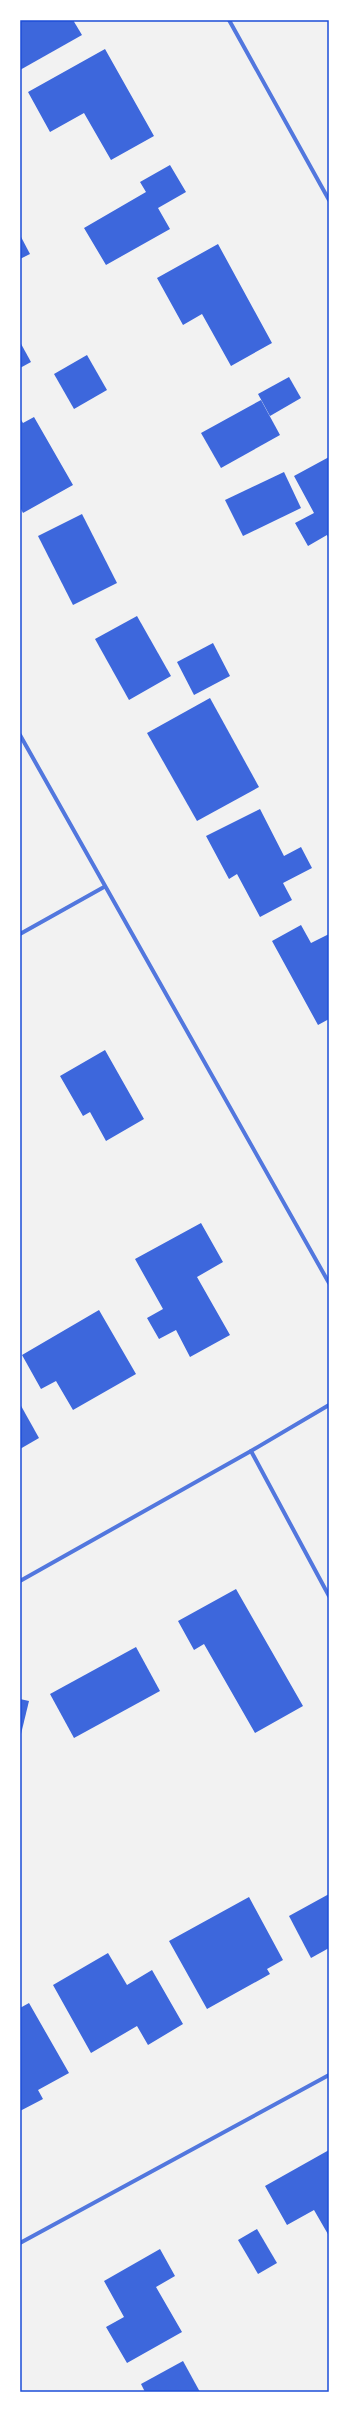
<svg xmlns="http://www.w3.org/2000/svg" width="349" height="2412" font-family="'Fira Sans Condensed',sans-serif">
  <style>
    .building { fill: #3d67dc }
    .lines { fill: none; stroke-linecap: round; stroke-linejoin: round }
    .minor { stroke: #5277de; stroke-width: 4 }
    .neatline { fill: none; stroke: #1d4ed8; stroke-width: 1.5 }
  </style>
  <rect width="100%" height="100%" fill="#f2f2f2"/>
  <!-- building -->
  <g class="building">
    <polygon points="20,20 73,20 82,35 20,70"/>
    <polygon points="105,49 154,136 111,160 84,113 50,132 28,92"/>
    <polygon points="170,165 186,192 158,208 170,229 106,265 84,228 146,192 140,182"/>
    <polygon points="20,235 30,254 20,259"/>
    <polygon points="218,244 272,343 231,366 202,314 183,325 157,278"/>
    <polygon points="20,342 31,362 20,368"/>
    <polygon points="87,355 107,390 74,409 54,374"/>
    <polygon points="289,377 301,398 270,416 258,394"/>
    <polygon points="261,400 280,435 221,468 201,433"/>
    <polygon points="34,417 73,485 23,513 20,507 20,418 23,423"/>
    <polygon points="329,457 329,539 327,535 308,546 295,523 314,513 294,476"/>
    <polygon points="284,472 301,508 243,536 225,500"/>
    <polygon points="82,514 117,583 73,605 38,536"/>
    <polygon points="137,616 171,676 129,700 95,639"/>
    <polygon points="213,643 230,676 194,695 177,662"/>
    <polygon points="210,698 259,787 197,821 147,733"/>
    <polygon points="260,809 284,856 301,847 312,868 283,883 292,900 260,917 237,874 229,879 206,836"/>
    <polygon points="301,925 311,943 329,934 329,1019 318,1025 272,941"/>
    <polygon points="105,1050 144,1119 106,1141 90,1112 83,1116 60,1076"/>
    <polygon points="201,1223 223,1262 197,1277 230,1335 190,1357 176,1330 159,1339 147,1318 163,1309 135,1259"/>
    <polygon points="99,1310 136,1374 73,1410 56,1381 41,1389 22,1355"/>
    <polygon points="20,1404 39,1438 20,1449"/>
    <polygon points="236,1589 303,1706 255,1733 204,1644 194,1650 178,1621"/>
    <polygon points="136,1647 160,1691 74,1738 50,1694"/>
    <polygon points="20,1699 29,1701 21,1734 20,1734"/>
    <polygon points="329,1894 329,1948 311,1958 289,1916"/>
    <polygon points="249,1897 283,1960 267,1969 270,1974 207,2009 169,1941"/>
    <polygon points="108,1953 127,1985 152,1970 183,2024 148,2045 137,2026 91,2053 53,1985"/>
    <polygon points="29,2003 69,2073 38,2090 43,2099 20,2111 20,2008"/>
    <polygon points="329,2150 329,2236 314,2210 287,2225 265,2186"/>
    <polygon points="257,2229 277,2263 258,2274 238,2240"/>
    <polygon points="160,2249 175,2276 156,2287 182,2332 127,2363 106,2327 124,2317 104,2281"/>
    <polygon points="183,2361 200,2392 145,2392 141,2384"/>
  </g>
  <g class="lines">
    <!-- minor -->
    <g class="minor">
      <polyline points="229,20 329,200"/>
      <polyline points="20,735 329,1283"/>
      <polyline points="20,934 104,887"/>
      <polyline points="329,1405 251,1451 329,1596"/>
      <polyline points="20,1581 251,1451"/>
      <polyline points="20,2243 329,2075"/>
    </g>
  </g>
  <!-- border -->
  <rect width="349" height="2412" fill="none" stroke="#ffffff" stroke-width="42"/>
  <rect x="21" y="21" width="307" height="2370" class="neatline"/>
</svg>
